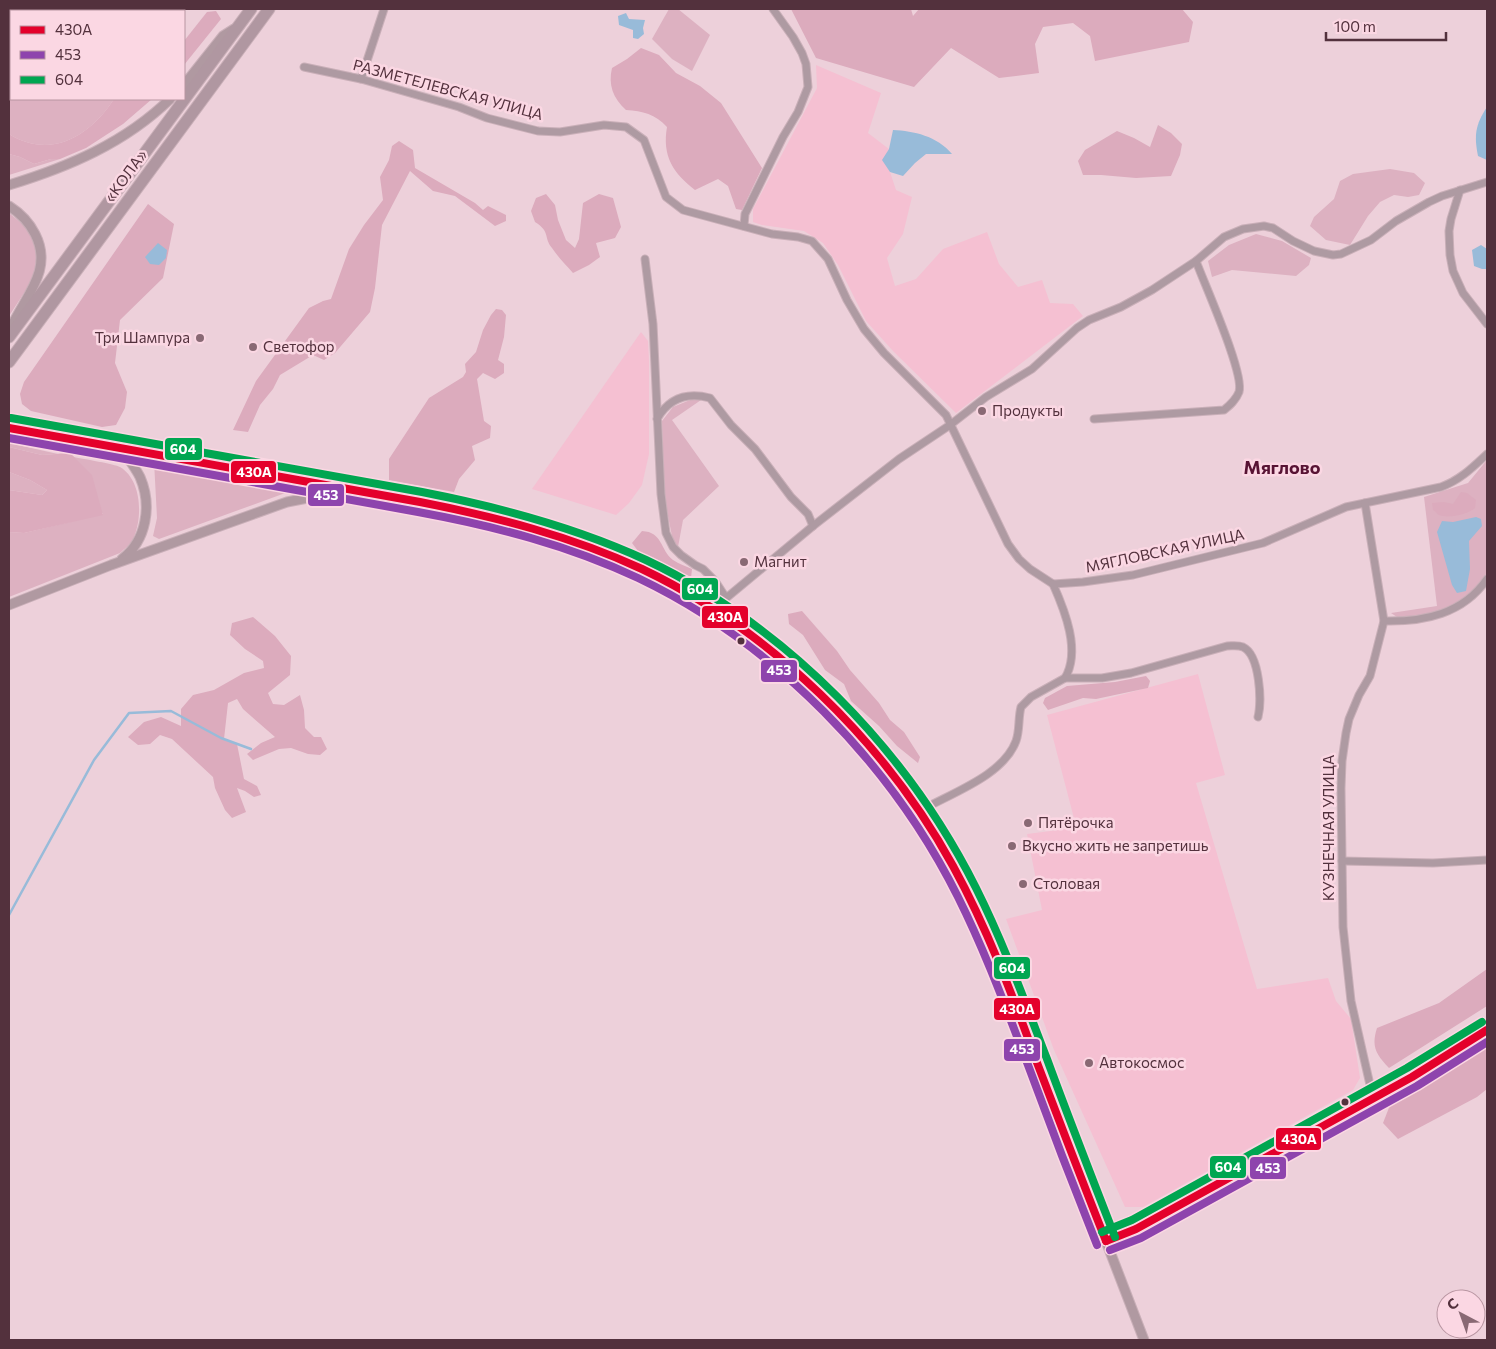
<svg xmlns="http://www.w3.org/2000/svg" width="1496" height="1349" font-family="Commissioner,sans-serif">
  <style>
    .built { fill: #f5c0d2 }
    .green { fill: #ddb1c1 }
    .forest { fill: #dcabbd }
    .water { fill: #98bbd9 }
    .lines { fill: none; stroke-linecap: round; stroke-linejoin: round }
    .stream { stroke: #98bbd9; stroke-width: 2.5 }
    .minor-casing { stroke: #c9afb8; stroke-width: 9 }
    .tertiary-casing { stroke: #c9afb8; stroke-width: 11 }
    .secondary-casing { stroke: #c9afb8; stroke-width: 11 }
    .trunk-casing { stroke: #c9afb8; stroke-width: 13 }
    .minor { stroke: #ae9aa2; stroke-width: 7 }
    .tertiary { stroke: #ae9aa2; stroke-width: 9 }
    .secondary { stroke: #b099a1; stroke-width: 9 }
    .trunk { stroke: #b097a1; stroke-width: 11 }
    .bus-1-casing { stroke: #fbd7e3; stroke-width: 11 }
    .bus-2-casing { stroke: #fbd7e3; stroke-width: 11 }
    .bus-3-casing { stroke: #fbd7e3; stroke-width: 11 }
    .bus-1 { stroke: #e4002b; stroke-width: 8 }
    .bus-2 { stroke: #8e44ad; stroke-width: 8 }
    .bus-3 { stroke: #00a651; stroke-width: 8 }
    .poi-dot { fill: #896974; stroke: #fbd7e3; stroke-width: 2 }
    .bus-dot { fill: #53313d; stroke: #fbd7e3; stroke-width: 2 }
    .labels { text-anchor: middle; stroke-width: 5; stroke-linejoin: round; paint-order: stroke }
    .street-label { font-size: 15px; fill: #53313d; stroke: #fbd7e3 }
    .poi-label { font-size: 15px; fill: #53313d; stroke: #fbd7e3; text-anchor: start }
    .quarter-label { font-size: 18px; font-weight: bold; fill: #581334; stroke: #fbd7e3 }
    .line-badge { stroke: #fbd7e3; stroke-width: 2 }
    .badge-label { font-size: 14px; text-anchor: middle; font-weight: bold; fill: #fff }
  </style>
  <rect width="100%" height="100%" fill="#edd0da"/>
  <!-- built -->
  <g class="built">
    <polygon points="816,65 881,93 868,133 889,149 883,160 890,172 896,190 912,197 903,234 887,258 895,286 916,279 943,249 987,232 999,264 1018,287 1042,280 1050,303 1073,304 1083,316 956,413 893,351 866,321 838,265 823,243 804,231 762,225 753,222 753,209 817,88"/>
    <polygon points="641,332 648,341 649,361 649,454 642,485 629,503 616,515 532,489"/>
    <polygon points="1198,674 1225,775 1196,783 1257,989 1328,978 1336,1001 1351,1019 1360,1078 1353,1090 1143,1207 1125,1207 1054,1050 1006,919 1042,910 1027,834 1066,829 1076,826 1047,715"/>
  </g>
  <!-- green -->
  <g class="green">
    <polygon points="669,9 678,9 710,35 692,71 672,59 652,39"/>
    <path d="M9 27H11V99H114C90 136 51 160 9 134Z"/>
    <polygon points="9,154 20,157 34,164 51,159 60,159 9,175"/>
    <polygon points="1390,169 1414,173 1425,183 1419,195 1408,197 1394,195 1380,202 1368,216 1350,245 1326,240 1310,226 1314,217 1334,199 1340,181 1353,174"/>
    <polygon points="9,213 26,227 38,250 37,273 9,316"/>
    <polygon points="1256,234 1282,241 1311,258 1309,265 1296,276 1232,270 1212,277 1208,261 1229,245"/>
    <polygon points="690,400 701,400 672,420 719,486 683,520 678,547 673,541 664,496 662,421 673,407"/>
    <path d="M9 443 58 454 70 453 74 457C83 459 115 464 120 467 142 480 143 518 133 539 131 544 124 549 120 553L9 597V532L24 533 103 514 58 454 42 455 9 447Z"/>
    <path d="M1487 460V573C1465 608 1436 615 1397 617L1391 613 1437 606 1424 497 1468 483Z"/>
    <polygon points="154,461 290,485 292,486 288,492 159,539 153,536 157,518"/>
    <polygon points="9,472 30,480 47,490 42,495 9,490"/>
  </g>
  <!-- forest -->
  <g class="forest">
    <polygon points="791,9 911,9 913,16 919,9 1182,9 1193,22 1189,42 1095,61 1090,36 1073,23 1043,27 1035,44 1039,73 999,78 951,48 914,87 816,58"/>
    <polygon points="216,11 221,19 184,65 184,41 207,12"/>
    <path d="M641 48 659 55 676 73 700 86 721 103 762 168 742 210 736 209 728 186 718 179 695 190C673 173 662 156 667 127 655 114 643 111 626 110 613 98 608 85 612 68L627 59Z"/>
    <path d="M114 99H152L123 124 86 148 60 159H51L34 164 20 157 9 154V134C51 160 90 136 114 99Z"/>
    <polygon points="1158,125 1171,133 1182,144 1180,155 1171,176 1136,178 1101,175 1083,175 1078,161 1085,150 1117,131 1134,138 1150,147"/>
    <polygon points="399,141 413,150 415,168 475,203 483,210 488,206 506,215 506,221 495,226 455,196 433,191 410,171 382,225 375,288 370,312 335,353 324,360 313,355 280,375 273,389 260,405 248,432 233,430 256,381 309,308 323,301 331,299 349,249 364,225 383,200 380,177 389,160 392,146"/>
    <path d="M546 194 555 205 558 220 566 240 575 248 579 239 583 203 599 194 613 198 621 227 615 238 596 243 600 257 589 265 573 273C566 265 558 257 552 248 543 237 551 232 535 222L531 211 536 198Z"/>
    <polygon points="148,204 174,224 163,278 120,320 115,363 127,392 125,408 116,425 102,427 31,411 22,404 20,394 24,382"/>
    <polygon points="496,309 502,310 506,315 504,337 498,360 504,364 504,373 495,379 483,373 477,379 484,421 491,426 490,438 472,446 475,460 459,479 454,492 389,480 389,459 429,398 463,377 466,372 465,364 476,352 483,330 491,315"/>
    <polygon points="9,447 42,455 70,453 92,475 103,515 24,533 9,532 9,490 42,495 47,490 30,480 9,472"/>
    <path d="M1461 492 1467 493 1476 500 1475 508C1468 514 1449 519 1439 515 1437 514 1435 511 1433 510L1432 503 1444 502 1453 504Z"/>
    <path d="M642 531C663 532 660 550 673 560 679 564 686 566 692 569L691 578 684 579 644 559 632 543Z"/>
    <polygon points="802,611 837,651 850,670 879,703 890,720 904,732 920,757 918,763 897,746 879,726 851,701 844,684 825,670 803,635 789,624 788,614"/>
    <polygon points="253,617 275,636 291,656 290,675 268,693 273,704 284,705 300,695 304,710 305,728 314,737 321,737 327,749 320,755 308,754 291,748 279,749 253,760 247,754 261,743 275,737 243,709 237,699 228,703 224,739 237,744 244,779 257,786 261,795 254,797 245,791 237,788 246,812 232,818 225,810 215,788 213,777 172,739 160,735 150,744 138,745 128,737 144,722 161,717 181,726 181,709 193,695 214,690 244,673 264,668 263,661 245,649 230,635 232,623"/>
    <polygon points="1146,676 1150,681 1148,688 1143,689 1096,699 1083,698 1048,710 1043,703 1045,698 1067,686 1115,682"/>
    <path d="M1487 969V1006L1389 1068C1376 1054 1371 1047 1377 1028L1439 1003Z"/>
    <polygon points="1487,1041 1487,1089 1477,1097 1398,1139 1383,1123 1392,1100"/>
  </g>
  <!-- water -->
  <g class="water">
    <polygon points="626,13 629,19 645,20 643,28 644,34 638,39 633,38 633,30 619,25 618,16"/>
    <path d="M1487 107V160L1478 156C1474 136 1475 125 1487 107Z"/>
    <path d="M893 130C914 131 937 136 952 154H926L915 163 903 176 890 172 882 160 889 149Z"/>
    <polygon points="158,243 167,250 166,258 159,265 150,264 145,257"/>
    <polygon points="1481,245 1487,249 1487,269 1482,269 1474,266 1472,250"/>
    <polygon points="1476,517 1481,519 1482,526 1469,541 1470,569 1466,591 1457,593 1452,585 1437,532 1442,521 1453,522"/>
  </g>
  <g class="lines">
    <!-- stream -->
    <polyline class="stream" points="9,915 94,760 129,713 171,711 221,738 251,749"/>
    <defs>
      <g id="minor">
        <path d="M304 67 361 79 459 107 487 118 538 131 560 132 604 125 626 127 644 140 666 197 683 210 772 234 798 237 812 241 828 259 847 300 864 329 884 353 946 415 1008 544 1019 559 1030 569 1053 584 1083 582 1133 575 1263 543 1346 507 1441 487C1460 480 1472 468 1487 454"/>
        <polyline points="361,79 384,9"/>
        <polyline points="1460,190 1451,219 1449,231 1450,255 1453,271 1463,293 1487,324"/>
        <polyline points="744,226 745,214 783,137 798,112 808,87 806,64 802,53 793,37 773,9"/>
        <polyline points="645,259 653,324 661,494 666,533 673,547 681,555 695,565 703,569 715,581 726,598"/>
        <path d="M657 419C669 398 687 392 710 398L731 425 755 449 791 497 808 514 813 526"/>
        <path d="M1094 419 1224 410C1230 405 1236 400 1239 392 1245 374 1204 283 1196 261"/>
        <polyline points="1365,503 1384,621 1370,676 1359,695 1349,719 1346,733 1342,761 1341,788 1343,927 1351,1001 1373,1098"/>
        <path d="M1053 584C1065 611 1081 651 1065 678"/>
        <polyline points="713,609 813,526 899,459 950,425 986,397 1032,369 1077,328 1089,320 1121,307 1152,290 1196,261 1224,237 1243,229 1264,226 1273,228 1293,241 1314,251 1333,255 1341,254 1371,240 1396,221 1429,202 1442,196 1487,182"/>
        <path d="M1384 621C1424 622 1463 614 1487 579"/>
        <path d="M920 811C951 793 1003 776 1016 741 1020 730 1018 718 1021 707L1031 697 1065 678H1102L1131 673 1227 646C1233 646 1238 645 1243 647 1260 655 1262 702 1258 717"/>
        <polyline points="1342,861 1433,863 1487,860"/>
      </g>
      <polyline id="tertiary" points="1106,1241 1136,1229 1412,1077 1487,1030"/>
      <g id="secondary">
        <polyline points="184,85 223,36 234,29"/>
        <path d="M9 185C68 167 125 143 170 99"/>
        <path d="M9 206C20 213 29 222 35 234 54 271 24 297 10 330"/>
        <path d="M9 428C101 444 193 462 285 478 359 491 434 501 506 521 568 538 629 560 685 592 783 648 883 745 940 843 986 921 1017 1008 1049 1093 1080 1175 1113 1258 1144 1340"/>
        <path d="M121 448C127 457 135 467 140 477 152 505 147 540 122 559"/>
        <polyline points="9,605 111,565 287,502 318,496 368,496"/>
      </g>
      <g id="trunk">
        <polyline points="9,337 251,9"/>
        <polyline points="9,362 269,9"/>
      </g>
    </defs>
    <!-- minor casing -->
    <use href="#minor" class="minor-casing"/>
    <!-- tertiary casing -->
    <use href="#tertiary" class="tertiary-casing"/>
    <!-- secondary casing -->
    <use href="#secondary" class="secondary-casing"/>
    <!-- trunk casing -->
    <use href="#trunk" class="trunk-casing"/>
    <!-- minor -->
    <use href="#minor" class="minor"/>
    <!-- tertiary -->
    <use href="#tertiary" class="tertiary"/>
    <!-- secondary -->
    <use href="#secondary" class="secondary"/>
    <!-- trunk -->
    <use href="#trunk" class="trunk"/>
    <defs>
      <g id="bus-1">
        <path d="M9 428 420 502C496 517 571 536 642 569 770 630 885 742 953 866 987 928 1012 994 1036 1060 1059 1120 1082 1181 1106 1241"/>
        <polyline points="1106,1241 1136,1229 1412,1077 1487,1030"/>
      </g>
      <g id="bus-2">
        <path d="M9 438 418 512C494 526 568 545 638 578 774 643 891 763 958 897 985 951 1006 1008 1028 1065 1050 1125 1073 1185 1097 1245"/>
        <polyline points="1110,1250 1141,1238 1417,1086 1487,1042"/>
      </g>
      <g id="bus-3">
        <path d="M11 418 422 492C499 507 575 527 646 560 786 626 907 750 976 888 1004 944 1025 1002 1047 1059 1069 1119 1092 1178 1115 1237"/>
        <polyline points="1102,1232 1132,1220 1407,1068 1482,1022"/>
      </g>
    </defs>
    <!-- bus-1 casing -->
    <use href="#bus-1" class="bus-1-casing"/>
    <!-- bus-2 casing -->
    <use href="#bus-2" class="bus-2-casing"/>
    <!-- bus-3 casing -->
    <use href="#bus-3" class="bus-3-casing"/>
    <!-- bus-1 -->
    <use href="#bus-1" class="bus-1"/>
    <!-- bus-2 -->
    <use href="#bus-2" class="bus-2"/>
    <!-- bus-3 -->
    <use href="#bus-3" class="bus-3"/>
  </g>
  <!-- markers -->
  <g class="poi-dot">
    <circle cx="200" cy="338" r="5"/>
    <circle cx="253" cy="347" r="5"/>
    <circle cx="982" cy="411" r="5"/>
    <circle cx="744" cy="562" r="5"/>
    <circle cx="1028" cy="823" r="5"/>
    <circle cx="1012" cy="846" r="5"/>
    <circle cx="1023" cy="884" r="5"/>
    <circle cx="1089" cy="1063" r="5"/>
  </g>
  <g class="bus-dot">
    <circle cx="741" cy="641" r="4.5"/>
    <circle cx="1345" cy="1102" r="4.5"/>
  </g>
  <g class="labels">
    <!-- street labels -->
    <g class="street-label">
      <text transform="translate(448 90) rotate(15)" y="5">РАЗМЕТЕЛЕВСКАЯ УЛИЦА</text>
      <text transform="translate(126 176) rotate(-54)" y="5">«КОЛА»</text>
      <text transform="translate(1165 551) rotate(-12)" y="5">МЯГЛОВСКАЯ УЛИЦА</text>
      <text transform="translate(1329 828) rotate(-90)" y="5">КУЗНЕЧНАЯ УЛИЦА</text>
    </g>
    <!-- poi labels -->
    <g class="poi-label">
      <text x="190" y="343" text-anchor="end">Три Шампура</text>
      <text x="263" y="352">Светофор</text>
      <text x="992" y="416">Продукты</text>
      <text x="754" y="567">Магнит</text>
      <text x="1038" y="828">Пятёрочка</text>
      <text x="1022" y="851">Вкусно жить не запретишь</text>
      <text x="1033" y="889">Столовая</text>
      <text x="1099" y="1068">Автокосмос</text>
    </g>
    <!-- quarter labels -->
    <g class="quarter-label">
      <text x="1282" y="474">Мяглово</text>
    </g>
  </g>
  <g class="line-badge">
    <rect x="164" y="437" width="39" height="24" rx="5" fill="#00a651"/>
    <rect x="230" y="460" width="47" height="24" rx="5" fill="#e4002b"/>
    <rect x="307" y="483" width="38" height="24" rx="5" fill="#8e44ad"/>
    <rect x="681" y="577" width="38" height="24" rx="5" fill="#00a651"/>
    <rect x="701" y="605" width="48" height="24" rx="5" fill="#e4002b"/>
    <rect x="760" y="659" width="38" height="24" rx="5" fill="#8e44ad"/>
    <rect x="993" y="956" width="38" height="24" rx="5" fill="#00a651"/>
    <rect x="993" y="997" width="48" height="24" rx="5" fill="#e4002b"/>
    <rect x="1003" y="1038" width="38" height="24" rx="5" fill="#8e44ad"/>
    <rect x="1275" y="1127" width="47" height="24" rx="5" fill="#e4002b"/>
    <rect x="1209" y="1155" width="38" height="24" rx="5" fill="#00a651"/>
    <rect x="1249" y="1156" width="38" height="24" rx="5" fill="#8e44ad"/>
  </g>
  <g class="badge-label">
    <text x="183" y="454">604</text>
    <text x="254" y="477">430А</text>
    <text x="326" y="500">453</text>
    <text x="700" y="594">604</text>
    <text x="725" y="622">430А</text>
    <text x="779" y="675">453</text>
    <text x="1012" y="973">604</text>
    <text x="1017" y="1014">430А</text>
    <text x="1022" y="1054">453</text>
    <text x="1299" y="1144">430А</text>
    <text x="1228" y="1172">604</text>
    <text x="1268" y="1173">453</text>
  </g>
  <!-- border -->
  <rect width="1496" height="1349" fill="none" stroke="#53313d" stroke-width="20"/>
  <!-- legend -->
  <rect x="10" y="10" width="175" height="90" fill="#fbd7e3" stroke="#b895a1"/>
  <rect x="20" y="26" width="25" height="8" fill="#e4002b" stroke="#b895a1"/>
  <text x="55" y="35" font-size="15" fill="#53313d">430А</text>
  <rect x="20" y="51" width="25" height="8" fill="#8e44ad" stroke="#b895a1"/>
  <text x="55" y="60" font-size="15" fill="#53313d">453</text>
  <rect x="20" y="76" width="25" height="8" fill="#00a651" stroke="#b895a1"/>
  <text x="55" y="85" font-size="15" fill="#53313d">604</text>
  <!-- north arrow -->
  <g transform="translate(1461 1314) rotate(319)"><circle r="24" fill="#fbd7e3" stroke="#b895a1"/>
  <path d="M0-4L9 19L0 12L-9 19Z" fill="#896974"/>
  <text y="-8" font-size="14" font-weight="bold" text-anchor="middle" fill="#53313d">С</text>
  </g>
  <!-- scale -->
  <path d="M1326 32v8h120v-8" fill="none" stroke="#53313d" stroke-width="2.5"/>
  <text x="1334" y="32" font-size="15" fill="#53313d" stroke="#fbd7e3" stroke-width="4" paint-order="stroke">100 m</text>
</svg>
